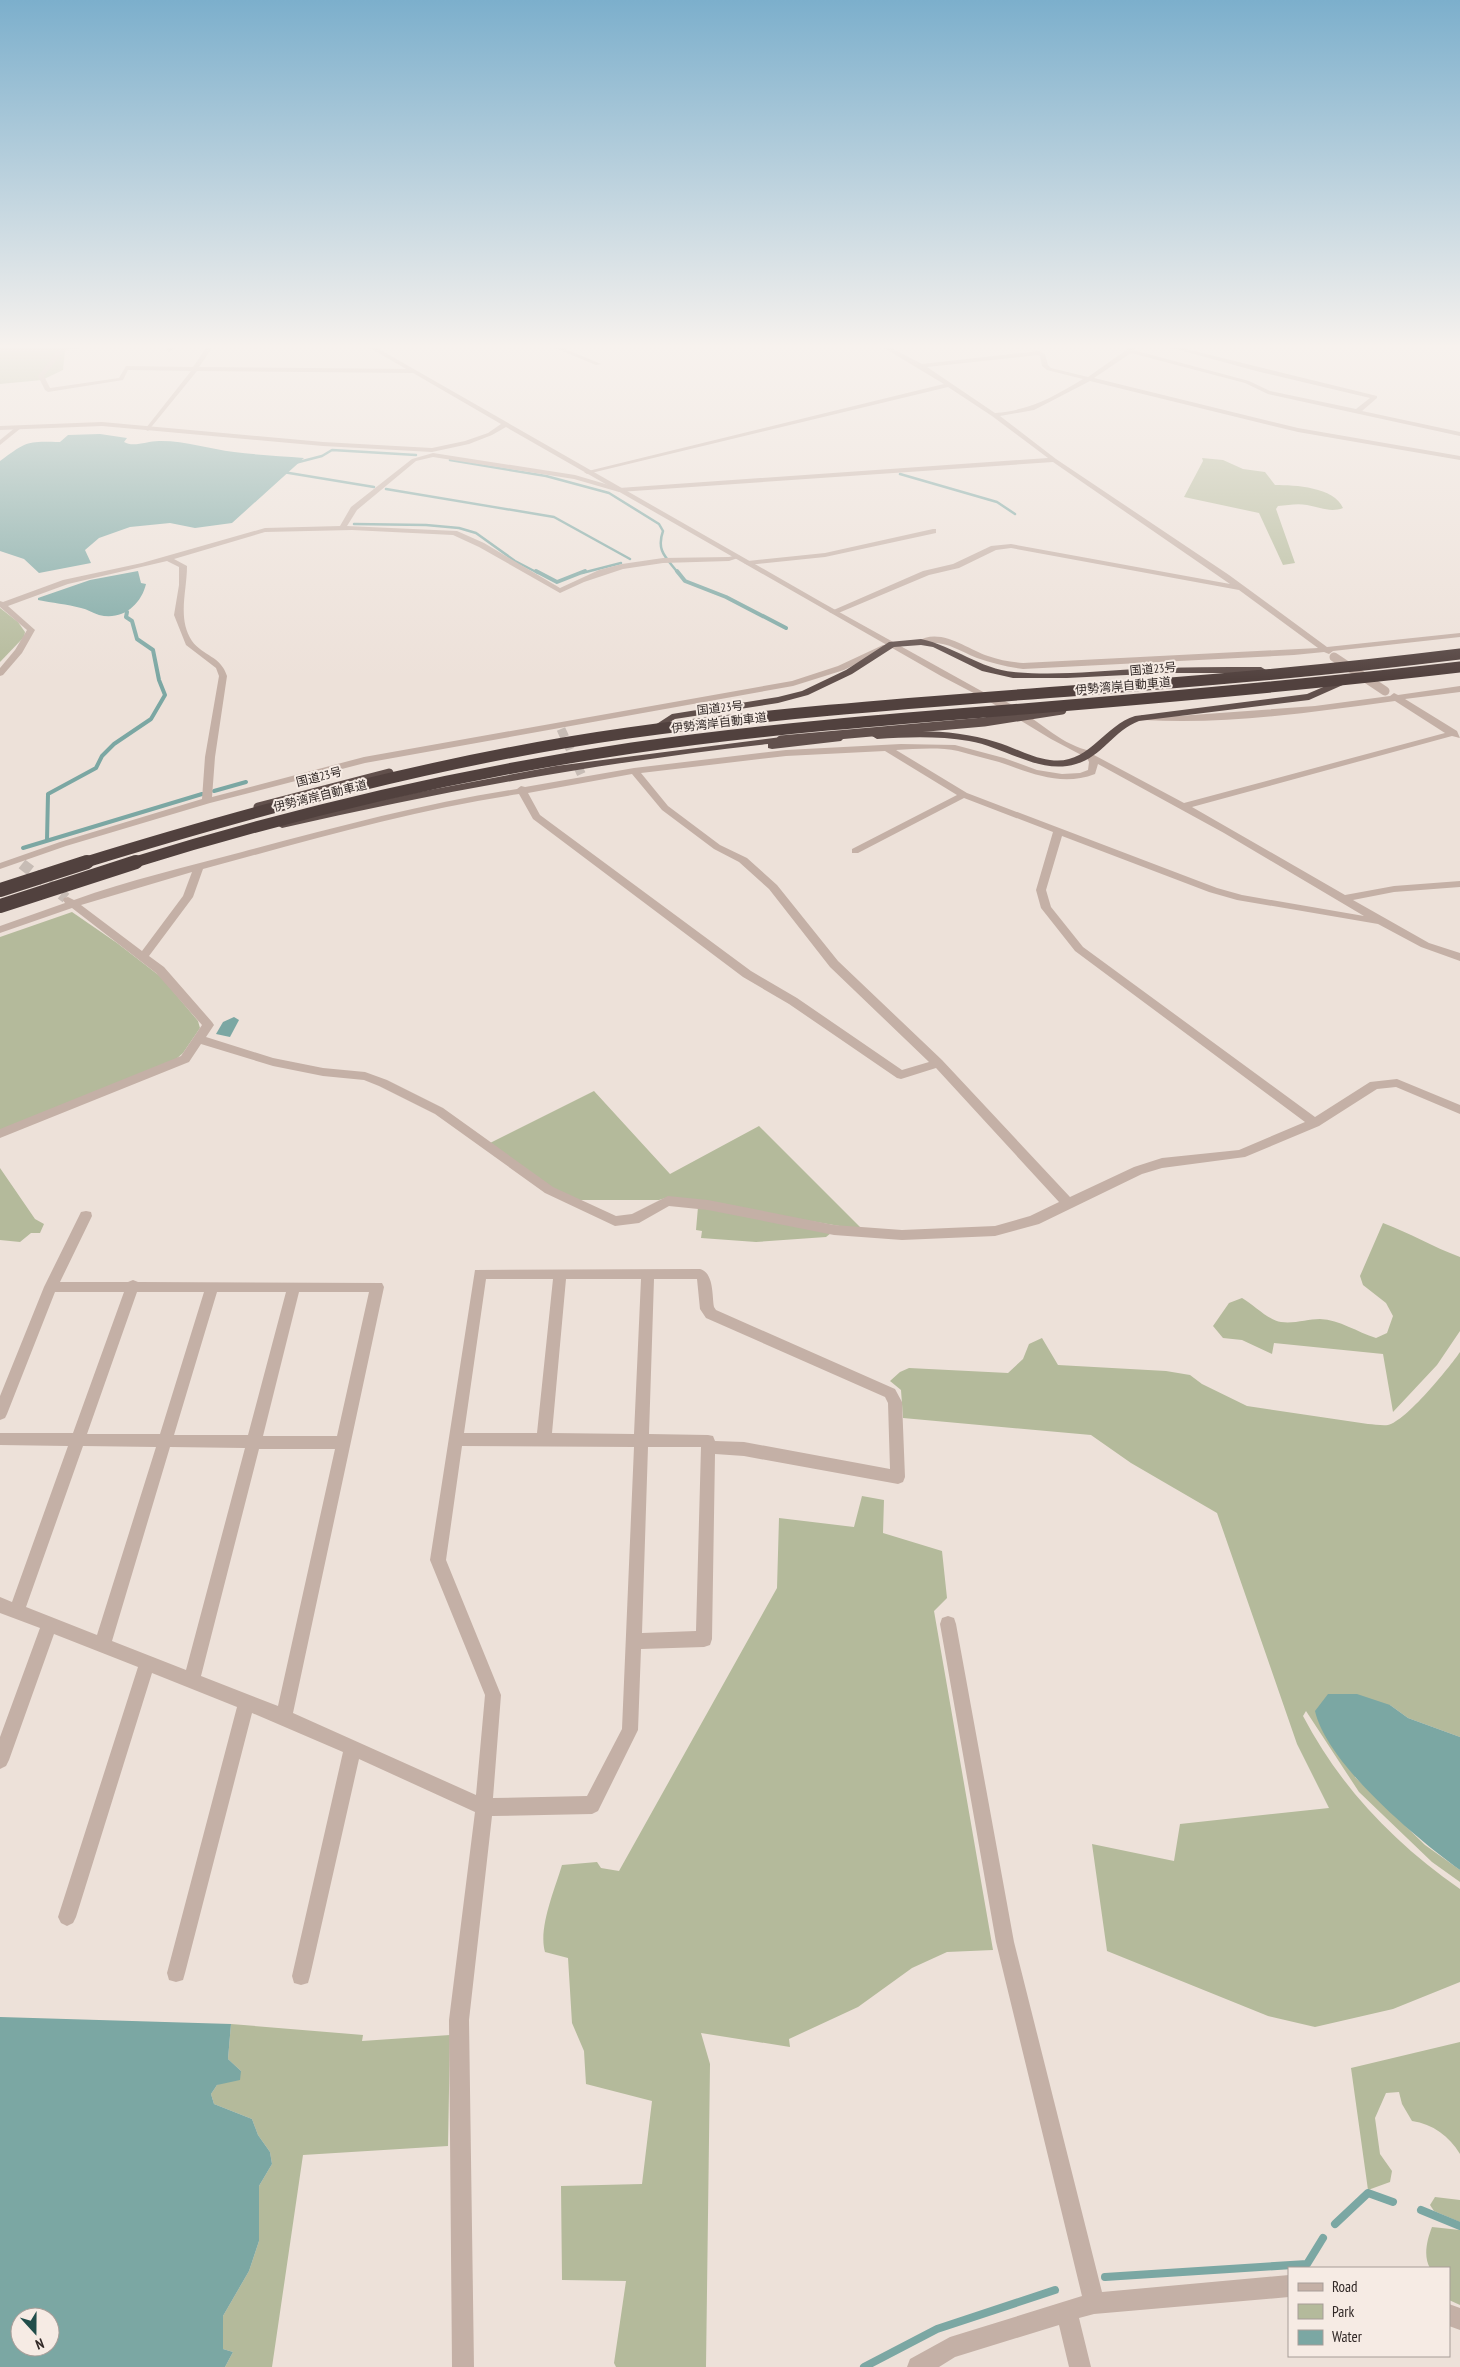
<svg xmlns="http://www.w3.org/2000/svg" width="1460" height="2367" font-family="'PT Sans Narrow','Noto Sans JP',sans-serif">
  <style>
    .green { fill: #b4ba9b }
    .water { fill: #7ba7a3; fill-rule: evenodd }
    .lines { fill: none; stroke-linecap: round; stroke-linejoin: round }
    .stream-far2 { stroke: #7ba7a3; stroke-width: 2.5 }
    .stream-far1 { stroke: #7ba7a3; stroke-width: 4 }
    .stream { stroke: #7ba7a3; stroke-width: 8 }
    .minor-tunnel-far1 { stroke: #c7bcb5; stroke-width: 9; stroke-dasharray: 9 4.5; stroke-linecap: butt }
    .minor-tunnel { stroke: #c7bcb5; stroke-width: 11; stroke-dasharray: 11 5.5; stroke-linecap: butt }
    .minor { fill: #c4b0a6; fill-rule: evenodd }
    .tertiary { fill: #c4b0a6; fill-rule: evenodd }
    .trunk { fill: #61504c; fill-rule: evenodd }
    .minor-bridge { stroke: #c4b0a6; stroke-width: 9 }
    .trunk-bridge { stroke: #61504c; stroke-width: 9 }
    .motorway-bridge-far1 { stroke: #51413e; stroke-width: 11 }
    .motorway-bridge { stroke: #51413e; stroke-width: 14 }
    .labels { text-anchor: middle; stroke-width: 4; stroke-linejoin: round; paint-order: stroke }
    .far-street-label { font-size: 12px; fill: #312826; stroke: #f6ebe4 }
  </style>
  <rect width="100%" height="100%" fill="#ede1d9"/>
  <!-- green -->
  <g class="green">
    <polygon points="0,348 63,348 65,350 63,370 42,380 0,384"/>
    <path d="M1202 458 1223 460 1243 469 1265 472 1275 485C1295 485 1334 487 1343 508 1330 513 1320 507 1307 505 1298 503 1288 505 1278 506L1276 509 1295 563 1283 565 1259 513 1184 497 1203 461Z"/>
    <polygon points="0,608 18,622 25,632 24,637 0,662"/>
    <polygon points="72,912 117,943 161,977 198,1021 200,1028 183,1053 175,1060 0,1130 0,937"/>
    <polygon points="594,1091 670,1174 759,1126 863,1230 669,1197 659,1200 575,1200 552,1188 490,1143"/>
    <polygon points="0,1168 35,1219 44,1224 40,1233 31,1233 20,1242 0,1240"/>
    <polygon points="698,1207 831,1233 826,1237 756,1242 701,1238 702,1231 696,1230"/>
    <path d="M1383 1223C1410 1233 1433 1247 1460 1257V1331L1437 1365 1393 1412 1383 1354 1274 1343 1272 1354 1242 1340 1223 1338 1213 1326 1229 1303 1242 1298C1254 1305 1268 1320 1281 1322 1294 1324 1308 1319 1320 1319 1340 1320 1357 1332 1376 1338L1387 1333 1393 1316 1386 1303 1363 1285 1360 1276Z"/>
    <path d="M1042 1338 1058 1365 1166 1371 1190 1375 1202 1384 1247 1406 1368 1424C1374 1424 1382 1426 1388 1425 1406 1421 1449 1368 1460 1352V1737L1408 1718 1390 1705 1355 1777 1425 1845 1460 1870V1882L1432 1862 1359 1792 1306 1711 1303 1716C1341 1788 1393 1842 1460 1889V1982L1393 2009 1315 2027 1268 2016 1107 1951 1092 1844 1174 1861 1180 1824 1329 1808 1297 1744 1217 1513 1131 1463 1091 1435 903 1418 901 1390 890 1381 900 1372 909 1368 1008 1373 1023 1359 1029 1344Z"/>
    <path d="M862 1496 884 1500 883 1533 942 1551 947 1598 934 1611 993 1950 947 1952 912 1968 858 2007 789 2039 790 2047 701 2033 710 2064 706 2367H616L614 2363 626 2281 562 2280 561 2186 642 2184 652 2101 586 2084 584 2051 572 2023 568 1958 545 1952C538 1928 555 1889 562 1865L597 1862 601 1868 619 1871 777 1588 779 1518 854 1527Z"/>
    <polygon points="231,2024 363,2035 362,2041 450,2035 448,2146 303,2155 272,2367 225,2367 233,2352 223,2349 223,2316 249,2271 259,2241 259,2186 272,2164 270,2152 258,2135 252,2119 214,2104 211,2094 217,2085 241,2071 228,2059"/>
    <path d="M1460 2042V2154C1449 2136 1433 2124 1412 2121L1402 2104 1399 2092 1386 2093 1375 2118 1380 2154 1392 2171 1390 2182 1368 2190 1351 2068Z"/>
    <polygon points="1435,2197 1460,2200 1460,2222 1434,2211 1430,2205"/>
    <path d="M1432 2227 1460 2230V2305L1449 2300V2268H1430C1423 2256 1427 2240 1432 2227Z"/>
  </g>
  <!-- water -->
  <g class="water">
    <path d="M100 434 127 438 124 442C134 448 149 440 161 441 186 441 210 449 234 452 257 455 281 456 304 458L232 523 195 528 170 523 130 527 99 538 85 550 91 563 39 573 24 559 0 551V461C27 441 27 441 60 442L68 435Z"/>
    <path d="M138 571 141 583 146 584C141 605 122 621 99 615 93 613 87 609 81 608 67 604 52 603 38 600V598L90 580Z"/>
    <polygon points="234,1017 239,1020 230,1037 216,1034 223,1022"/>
    <path d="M1328 1694H1357L1390 1705 1408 1718 1460 1737V1870C1417 1839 1327 1764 1315 1711Z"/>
    <path d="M0 2017 231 2024 228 2059 241 2071 240 2080 217 2085 211 2094 214 2104 252 2119 258 2135 270 2152 272 2164 259 2186V2241L249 2271 223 2316V2349L233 2352 225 2367H0ZM20 2317H50V2347H20Z"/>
  </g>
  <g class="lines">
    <!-- stream-far2 -->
    <g class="stream-far2">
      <path d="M450 460 546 476 609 493 659 524 663 531C656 551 666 557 678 573"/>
      <polyline points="295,463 322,456 332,450 416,455"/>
      <polyline points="283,472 374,487"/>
      <polyline points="900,474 997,502 1015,514"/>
      <polyline points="386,489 554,517 630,559"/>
      <polyline points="354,524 426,525 459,528 476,533 515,561 538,573"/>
      <polyline points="582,573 621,563"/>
    </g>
    <!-- stream-far1 -->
    <g class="stream-far1">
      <polyline points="536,571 557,582 585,571"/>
      <polyline points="677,571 685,581 726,597 786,628"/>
      <polyline points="214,791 246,782"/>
      <polyline points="47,840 48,794 96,768 102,756 114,744 151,719 165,695 159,680 153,650 137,639 132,621 126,617 127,612"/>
      <polyline points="23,848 202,794"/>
    </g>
    <!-- stream -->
    <g class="stream">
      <polyline points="1421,2210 1460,2226"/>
      <polyline points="1335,2224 1368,2193 1393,2202"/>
      <polyline points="1105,2277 1307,2264 1323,2238"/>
      <polyline points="864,2367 937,2329 1055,2290"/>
    </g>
    <!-- minor-tunnel-far1 -->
    <polyline class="minor-tunnel-far1" points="561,729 583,778"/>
    <!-- minor-tunnel -->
    <polyline class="minor-tunnel" points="22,864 66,898"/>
    <!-- minor -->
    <g class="minor">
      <polygon points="0,348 80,348 64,350 44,376 50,388 119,378 126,366 193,367 206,348 212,348 199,367 412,369 415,371 412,373 197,371 148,431 146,430 146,428 191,371 128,370 123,380 48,392 45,390 38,376 58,350 0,352"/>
      <polygon points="168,348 174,348 169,352 166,350"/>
      <polygon points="555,348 563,348 601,364 596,365"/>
      <path d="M884 348H891L922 364 1039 351 1045 354 1048 365 1051 368 1088 377 1129 348H1135L1133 350 1249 381 1270 391 1356 409 1370 398 1260 372 1172 348H1182L1377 396V398L1362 411 1460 432V436L1268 394 1245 383 1131 353 1094 378 1298 428 1460 456V460L1298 432 1090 381 1034 410 1000 416 1056 459 1229 575 1327 647 1460 633V637L1333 651 1329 654 1324 652 1294 655 1023 669C1007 667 992 663 977 658 957 650 944 639 921 644L917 642C939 626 967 649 988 656 999 660 1011 662 1023 663L1318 648 1239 590 1011 548 996 550 959 568 929 575 836 614 829 612 923 571 953 564 991 546 1011 544 1230 584 1053 462 619 492 574 479 433 457 416 461 357 510 347 526 457 531 484 543 560 588 599 570 622 564 663 558 729 557 737 555 741 557 729 561 663 563 623 569 584 582 560 593 479 547 453 535 352 530 265 532 174 559 187 566C187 591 177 619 192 641 203 656 221 656 227 676L215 757 212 797 364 757 792 681 838 666 883 645 890 647 844 670 793 686 365 763 210 803 66 846 0 869V863L60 842 202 799 205 757 219 676 216 668 186 645 174 615 179 585V567L167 561 68 584 8 606 35 630 22 653 3 675 0 676V668L15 650 27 630 0 607V601L3 602 63 580 142 563 265 528 340 526 351 507 412 459 433 453 575 475 619 488 1048 458 992 416 948 387 587 474 584 472 944 384ZM1038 355 1040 356 1042 366 1047 370 1083 379C1053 397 1031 410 995 413L927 367Z"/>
      <polygon points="16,427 21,428 0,445 0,440"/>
      <polygon points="933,529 936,529 936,533 825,557 748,565 744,563 748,561 825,553"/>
      <path d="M1460 686V692L1405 699 1457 731 1460 738 1452 736 1192 807 1345 895 1394 886 1460 881V887L1394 892 1353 900 1429 943 1460 953V961L1421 947 1378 924 1237 900 1209 892 1062 836 1046 890 1051 907 1083 947 1315 1117 1370 1082 1397 1079 1460 1105V1114L1396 1087 1377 1089 1319 1126 1245 1157 1162 1168 1142 1174 1039 1224 995 1236 902 1240 834 1235 708 1210 669 1206 639 1223 615 1226 545 1193 435 1114 379 1086 364 1080 323 1076 273 1066 201 1044 189 1062 0 1138V1129L181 1056 202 1025 156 973 72 908 0 933V926L65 903 63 900 64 898 68 897 74 900C129 880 186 867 242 852 333 828 424 803 517 789L521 786 525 787 634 768 786 750 901 744 955 745 1004 758 1037 770 1062 774 1080 773 1088 770 1089 762 1087 758 1051 739 987 700 986 698 990 695C1027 706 1054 744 1091 751L1094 755 1184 803 1445 733 1395 701C1313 712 1227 725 1144 720L1141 719V715L1178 716 1315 706 1390 696 1394 693 1398 695ZM896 750C915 749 939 747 958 751 971 755 985 758 999 762 1031 773 1061 787 1095 774L1098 764 1224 833 1364 916 1242 895 1217 888 967 793ZM885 751 957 795 852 849V853H858L964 798 1053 832 1036 890 1041 908 1075 951 1305 1122 1239 1150 1162 1158 1134 1167 1070 1197 942 1060 838 961 777 885 747 858 720 845 668 806 641 773 786 756ZM632 774 662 810 714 849 739 862 769 889 830 967 929 1062 902 1070 797 998 751 971 540 815 528 793ZM519 794 533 819 743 977 789 1004 897 1078 901 1079 936 1068 1059 1202 1030 1216 995 1226 902 1230 834 1225 708 1200 668 1196 632 1214 616 1216 553 1187 443 1108 387 1080 365 1072 323 1068 273 1058 206 1037 214 1025 212 1022 164 967 149 956 193 897 203 869C307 841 412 810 519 794ZM192 872 183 896 142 951 81 905Z"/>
      <path d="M86 1211 91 1212 92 1216 60 1282H128L133 1280 138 1282 382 1283 384 1287 293 1713 476 1795 485 1695 430 1560 475 1270 700 1269C714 1273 712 1295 714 1307L716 1310 895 1389 902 1402 905 1477 903 1482 898 1484 744 1456 715 1454 712 1639 710 1645 704 1647 641 1649 638 1730 598 1811 592 1814 492 1816 469 2020 474 2367H452L449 2020 475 1812 359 1759 310 1976 308 1983 301 1985 294 1983 292 1976 343 1752 252 1713 185 1973 183 1980 176 1982 169 1980 167 1973 237 1707 152 1673 76 1917 73 1923 67 1926 61 1923 58 1917 138 1667 54 1634 9 1760 6 1766 0 1769V1737L40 1628 0 1613V1597L12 1602 68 1446 0 1445V1433H73L124 1292H55L7 1414 5 1418 0 1420V1396L44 1287 81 1212ZM486 1279H553L537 1433H464ZM566 1279H641L634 1434 552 1433ZM654 1279H697L700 1309 706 1318 885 1397 888 1403 890 1469 744 1442 715 1441 713 1436 708 1435 649 1434ZM137 1292H204L160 1434H87ZM217 1292H286L248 1435H174ZM299 1292H369L337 1436H263ZM83 1446 156 1447 97 1635 26 1607ZM462 1446 634 1447 622 1729 587 1796 493 1798 501 1695 446 1560ZM170 1447 245 1448 186 1670 112 1641ZM648 1447H701L696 1631 642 1633ZM259 1449H335L278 1706 201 1676Z"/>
      <polygon points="948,1616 954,1618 956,1624 1014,1942 1102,2292 1289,2275 1289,2297 1094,2314 1079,2318 1091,2367 1069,2367 1059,2325 955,2357 939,2367 907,2367 910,2359 950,2337 1082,2296 996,1942 940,1624 942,1618"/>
      <polygon points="1449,2304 1460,2308 1460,2330 1449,2326"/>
    </g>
    <!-- tertiary -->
    <polygon class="tertiary" points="370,348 377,348 823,603 994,698 987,700 941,676 506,427 492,435 469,444 432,452 323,446 102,426 0,430 0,426 102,422 323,442 432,448 465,441 488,433 501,424"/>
    <!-- trunk -->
    <g class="trunk">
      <path d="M921 639C954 646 980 669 1014 672 1055 676 1098 671 1139 669 1180 667 1220 667 1261 667L1266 670 1261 673H1166L1067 678H1013L982 671 933 647 921 645 894 647 852 674 808 695 778 703 675 719 657 730 652 727 672 714 778 697 802 691 846 670 889 642Z"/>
      <path d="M1342 679 1347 682 1345 684 1309 700 1139 721C1114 730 1102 757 1076 764 1039 775 1005 747 969 741 939 736 908 737 877 739L872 736C878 731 890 732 898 732 931 730 964 732 996 742 1014 747 1031 758 1050 760 1088 766 1103 726 1135 716L1307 694Z"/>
      <path d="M838 736 843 739 841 741 772 749 768 748V744C604 762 443 791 282 828L277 825 282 822 419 792 556 766 781 737 785 738V742Z"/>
    </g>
    <!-- minor-bridge -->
    <polyline class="minor-bridge" points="1334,657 1385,691"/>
    <!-- trunk-bridge -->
    <g class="trunk-bridge">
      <polyline points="781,740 984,722 1062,710"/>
      <polyline points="258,807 389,773"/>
    </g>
    <!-- motorway-bridge-far1 -->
    <g class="motorway-bridge-far1">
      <path d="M83 863C262 808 443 759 628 733 800 709 973 699 1146 685 1251 677 1355 667 1460 654"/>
      <path d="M132 863C296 812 463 773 632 748 762 729 892 719 1023 709 1169 697 1314 684 1460 667"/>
    </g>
    <!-- motorway-bridge -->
    <g class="motorway-bridge">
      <polyline points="0,890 87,862"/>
      <polyline points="0,906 136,862"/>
    </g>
  </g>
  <!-- sky -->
  <linearGradient id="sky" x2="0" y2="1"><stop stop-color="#7cafcc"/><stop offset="0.51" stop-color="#f7f2ee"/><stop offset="1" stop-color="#f7f2ee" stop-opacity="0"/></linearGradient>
  <rect width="1460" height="679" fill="url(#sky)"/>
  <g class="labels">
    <!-- far-street labels -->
    <g class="far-street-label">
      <text transform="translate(1153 669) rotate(-5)" y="4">国道23号</text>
      <text transform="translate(1123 686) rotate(-5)" y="4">伊勢湾岸自動車道</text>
      <text transform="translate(720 708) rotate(-6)" y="4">国道23号</text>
      <text transform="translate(719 723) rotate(-7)" y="4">伊勢湾岸自動車道</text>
      <text transform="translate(319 777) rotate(-14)" y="4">国道23号</text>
      <text transform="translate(320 796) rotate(-14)" y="4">伊勢湾岸自動車道</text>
    </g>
  </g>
  <!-- legend -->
  <rect x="1288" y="2267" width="162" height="90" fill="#f6ebe4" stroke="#a79d98"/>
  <rect x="1298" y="2283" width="25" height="8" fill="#c4b0a6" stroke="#a79d98"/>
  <text x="1332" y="2292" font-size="15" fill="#312826">Road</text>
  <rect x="1298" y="2304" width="25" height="15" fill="#b4ba9b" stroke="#a79d98"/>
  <text x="1332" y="2317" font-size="15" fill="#312826">Park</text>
  <rect x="1298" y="2330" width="25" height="15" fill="#7ba7a3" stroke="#a79d98"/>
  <text x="1332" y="2342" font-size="15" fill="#312826">Water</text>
  <!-- north arrow -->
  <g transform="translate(35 2332) rotate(159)"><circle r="24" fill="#f6ebe4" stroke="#a79d98"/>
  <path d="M0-4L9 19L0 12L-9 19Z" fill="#214d4a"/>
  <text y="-8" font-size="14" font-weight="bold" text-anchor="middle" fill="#312826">N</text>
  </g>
</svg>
